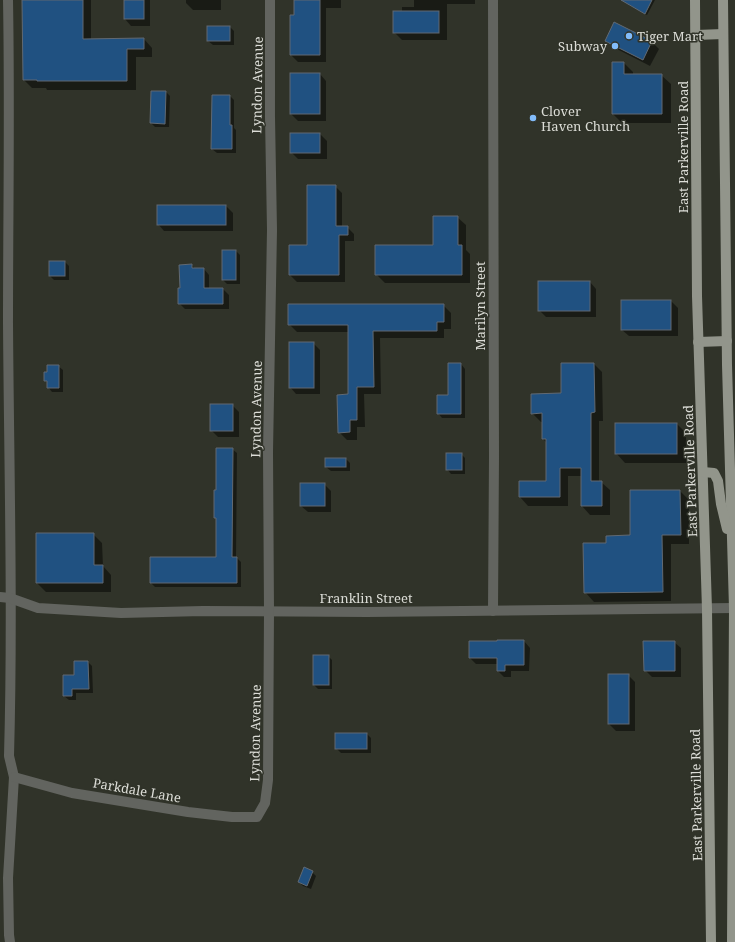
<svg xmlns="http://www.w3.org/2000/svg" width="735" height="942" font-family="'Noto Serif',serif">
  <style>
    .shadow { fill: #0007 }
    .building { fill: #205181; stroke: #616972 }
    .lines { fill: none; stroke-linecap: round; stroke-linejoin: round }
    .minor { stroke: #62645f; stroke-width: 10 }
    .major { stroke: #92958b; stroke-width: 10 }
    .poi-dot { fill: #82bcfa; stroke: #303329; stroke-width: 1.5 }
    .labels { text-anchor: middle; stroke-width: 3; stroke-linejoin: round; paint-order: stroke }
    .poi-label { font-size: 13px; fill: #dcddd7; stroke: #303329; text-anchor: start }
    .street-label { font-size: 13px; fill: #dcddd7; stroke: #303329 }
  </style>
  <rect width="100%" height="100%" fill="#303329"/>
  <!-- shadow -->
  <g class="shadow">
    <polygon points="23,0 91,0 91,40 144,39 152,48 152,57 136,57 136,90 47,90 46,88 32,88 24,80"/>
    <polygon points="125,0 150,0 150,26 131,26 125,19"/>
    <polygon points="186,0 221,0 221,10 193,10 186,3"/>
    <polygon points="295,0 341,0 341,8 326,8 326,62 298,62 291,55 295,16"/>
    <polygon points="414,0 475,0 475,4 447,4 447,40 402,40 394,32 402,12 402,7 414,7"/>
    <polygon points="629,0 655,0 647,15 629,5"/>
    <polygon points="615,24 652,42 659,49 650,66 613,47 606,40"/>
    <polygon points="230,27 234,31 234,45 213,45 208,41"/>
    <polygon points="624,63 633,72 633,75 661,75 671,84 671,123 622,123 613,114"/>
    <polygon points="320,74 326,81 326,121 298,121 291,114"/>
    <polygon points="166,92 170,96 169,127 155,127 151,123"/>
    <polygon points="230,96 234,100 234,128 236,130 236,153 217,153 212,149"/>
    <polygon points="320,134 327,141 327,159 298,159 291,152"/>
    <polygon points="335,186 342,193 342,227 347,227 354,234 354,241 345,241 345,282 297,282 290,275 308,246"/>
    <polygon points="226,206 233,213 233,231 164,231 158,224"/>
    <polygon points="457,217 466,225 466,250 470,254 470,283 385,283 376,274 434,246"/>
    <polygon points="236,251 240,255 240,284 227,284 223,280"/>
    <polygon points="65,262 69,266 69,280 54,280 50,276"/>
    <polygon points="192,265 195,269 204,269 209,275 209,289 223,289 229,295 229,309 185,309 179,303 181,289"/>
    <polygon points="590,282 596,289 596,317 546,317 539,310"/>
    <polygon points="671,301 678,308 678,336 629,336 622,330"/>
    <polygon points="443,305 451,313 451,329 444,329 444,338 380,338 381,394 364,394 365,427 357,427 357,440 347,440 339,432 349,395 349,332 297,332 289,324"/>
    <polygon points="313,343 320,350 320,394 296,394 290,387"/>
    <polygon points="461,364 465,369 465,418 442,418 438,413 449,396"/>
    <polygon points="594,364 602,372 603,421 599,421 599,482 601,482 610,490 610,515 590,515 582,506 582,476 568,476 568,506 528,506 520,497 547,482 547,443 543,439 543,422 541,422 532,413 562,394"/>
    <polygon points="58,366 63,370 63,392 52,392 48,387 48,383 45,380 48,373"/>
    <polygon points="232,405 239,412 239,437 218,437 211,430"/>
    <polygon points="677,424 686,433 686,463 625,463 616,453"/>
    <polygon points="232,449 237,453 236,557 241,562 241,587 155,587 151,583 217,558 217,520 215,517 217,491"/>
    <polygon points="461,454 465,458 465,474 451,474 447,469"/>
    <polygon points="326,459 346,459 350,463 350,471 331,471 326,467"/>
    <polygon points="324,484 331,491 331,512 308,512 301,506"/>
    <polygon points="680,491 689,500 689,544 671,544 671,601 594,602 585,592 607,544 631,536"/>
    <polygon points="93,534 102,543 103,566 111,575 111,592 46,592 37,583"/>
    <polygon points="524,641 530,648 529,671 511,671 511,677 504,677 498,671 498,664 476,664 470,658 470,642"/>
    <polygon points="674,642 681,648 681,677 652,677 645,670"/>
    <polygon points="328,656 332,660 332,689 318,689 314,685"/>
    <polygon points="88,662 92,666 93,693 76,693 76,700 69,700 64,696 64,676 75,676"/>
    <polygon points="609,675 628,675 635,682 635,731 616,731 609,724"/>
    <polygon points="367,734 371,738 371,753 341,753 336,748"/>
    <polygon points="312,872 316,876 311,889 303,886 299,882"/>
  </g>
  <!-- building -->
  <g class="building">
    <polygon points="22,0 83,0 83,39 144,38 144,49 127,49 127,81 37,81 37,80 23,80"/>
    <rect x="124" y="0" width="20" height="19"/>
    <polygon points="294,0 320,0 320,55 290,55 290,15 294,15"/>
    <polygon points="621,0 652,0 645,14"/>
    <rect x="393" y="11" width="46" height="22"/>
    <polygon points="614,22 652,41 643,60 605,41"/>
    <rect x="207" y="26" width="23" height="15"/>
    <polygon points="612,62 624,62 624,74 662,74 662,114 612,114"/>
    <rect x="290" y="73" width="30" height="41"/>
    <polygon points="151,91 166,91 165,124 150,123"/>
    <polygon points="212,95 230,95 230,125 232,125 232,149 211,149"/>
    <rect x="290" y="133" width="30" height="20"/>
    <polygon points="307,185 336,185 336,226 348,226 348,235 339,235 339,275 289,275 289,245 307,245"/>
    <rect x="157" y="205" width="69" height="20"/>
    <polygon points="433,216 458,216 458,245 462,245 462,275 375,275 375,245 433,245"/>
    <rect x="222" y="250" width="14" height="30"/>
    <rect x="49" y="261" width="16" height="15"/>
    <polygon points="192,264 192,268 204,268 204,288 223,288 223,304 178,304 178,288 180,288 179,265"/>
    <rect x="538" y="281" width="52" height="30"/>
    <rect x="621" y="300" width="50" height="30"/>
    <polygon points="288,304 444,304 444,322 437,322 437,331 373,331 374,387 357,387 357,420 350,420 350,432 338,433 337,395 348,394 348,325 288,325"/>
    <rect x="289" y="342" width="25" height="46"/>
    <polygon points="448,363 461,363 461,414 437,414 437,395 448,395"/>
    <polygon points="561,363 594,363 595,412 591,413 591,481 602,481 602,506 581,506 581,468 560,468 560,497 519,497 519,481 546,481 546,439 542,439 542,413 531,414 531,394 561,393"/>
    <polygon points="47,365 59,365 59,388 47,388 47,381 44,381 44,372 47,372"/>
    <rect x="210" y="404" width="23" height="27"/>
    <rect x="615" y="423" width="62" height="31"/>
    <polygon points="216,448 233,448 232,557 237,557 237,583 150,583 150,557 216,557 216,518 214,518 214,490 216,490"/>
    <rect x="446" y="453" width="16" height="17"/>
    <rect x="325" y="458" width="21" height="9"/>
    <rect x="300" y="483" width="25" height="23"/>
    <polygon points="630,490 680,490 681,535 662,535 663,592 584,593 583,543 606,543 606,536 630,535"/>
    <polygon points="36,533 94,533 94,565 103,565 103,583 36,583"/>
    <polygon points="497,640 524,640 524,665 505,665 505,671 497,671 497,658 469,658 469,641 497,641"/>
    <polygon points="643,641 675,641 675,671 644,671"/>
    <rect x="313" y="655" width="16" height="30"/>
    <polygon points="74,661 88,661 89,689 72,689 72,696 63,696 63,675 74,675"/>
    <rect x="608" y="674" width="21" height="50"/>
    <rect x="335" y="733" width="32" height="16"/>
    <polygon points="304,867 313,871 307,886 298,882"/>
  </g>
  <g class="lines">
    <!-- minor -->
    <g class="minor">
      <path d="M8 0C10 108 8 215 8 323 9 467 13 612 9 756L14 777 8 878 9 935 10 942"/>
      <polyline points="0,597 10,598 38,608 121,613 203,611 367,612 735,608"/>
      <polyline points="493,611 494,456 493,0"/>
      <polyline points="14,777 72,793 188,812 232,817 257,817 265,803 268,780 269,611 268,452 272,230 270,117 270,0"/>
    </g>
    <!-- major -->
    <g class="major">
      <polyline points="695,0 697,296 707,609 711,942"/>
      <polyline points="723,0 727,365 734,608 732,942"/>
      <polyline points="696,35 723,34"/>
      <polyline points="698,342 727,341"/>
      <polyline points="703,472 714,473 718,481 721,504 727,529"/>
    </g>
  </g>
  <!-- markers -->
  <g class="poi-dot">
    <circle cx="629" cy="36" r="4"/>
    <circle cx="615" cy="46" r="4"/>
    <circle cx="533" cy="118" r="4"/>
  </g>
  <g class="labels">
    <!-- poi labels -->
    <g class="poi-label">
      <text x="637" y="41">Tiger Mart</text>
      <text x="607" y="51" text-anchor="end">Subway</text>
      <text x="541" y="116">Clover<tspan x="541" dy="15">Haven Church</tspan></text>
    </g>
    <!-- street labels -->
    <g class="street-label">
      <text transform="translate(257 85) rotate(-89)" y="5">Lyndon Avenue</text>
      <text transform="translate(683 147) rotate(-90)" y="5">East Parkerville Road</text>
      <text transform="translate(480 306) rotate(-90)" y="5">Marilyn Street</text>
      <text transform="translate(256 409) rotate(-89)" y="5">Lyndon Avenue</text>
      <text transform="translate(690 471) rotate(-92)" y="5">East Parkerville Road</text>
      <text x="366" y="603">Franklin Street</text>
      <text transform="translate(255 733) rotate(-89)" y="5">Lyndon Avenue</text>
      <text transform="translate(137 790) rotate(10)" y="5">Parkdale Lane</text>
      <text transform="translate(696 795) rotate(-91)" y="5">East Parkerville Road</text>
    </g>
  </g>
</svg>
